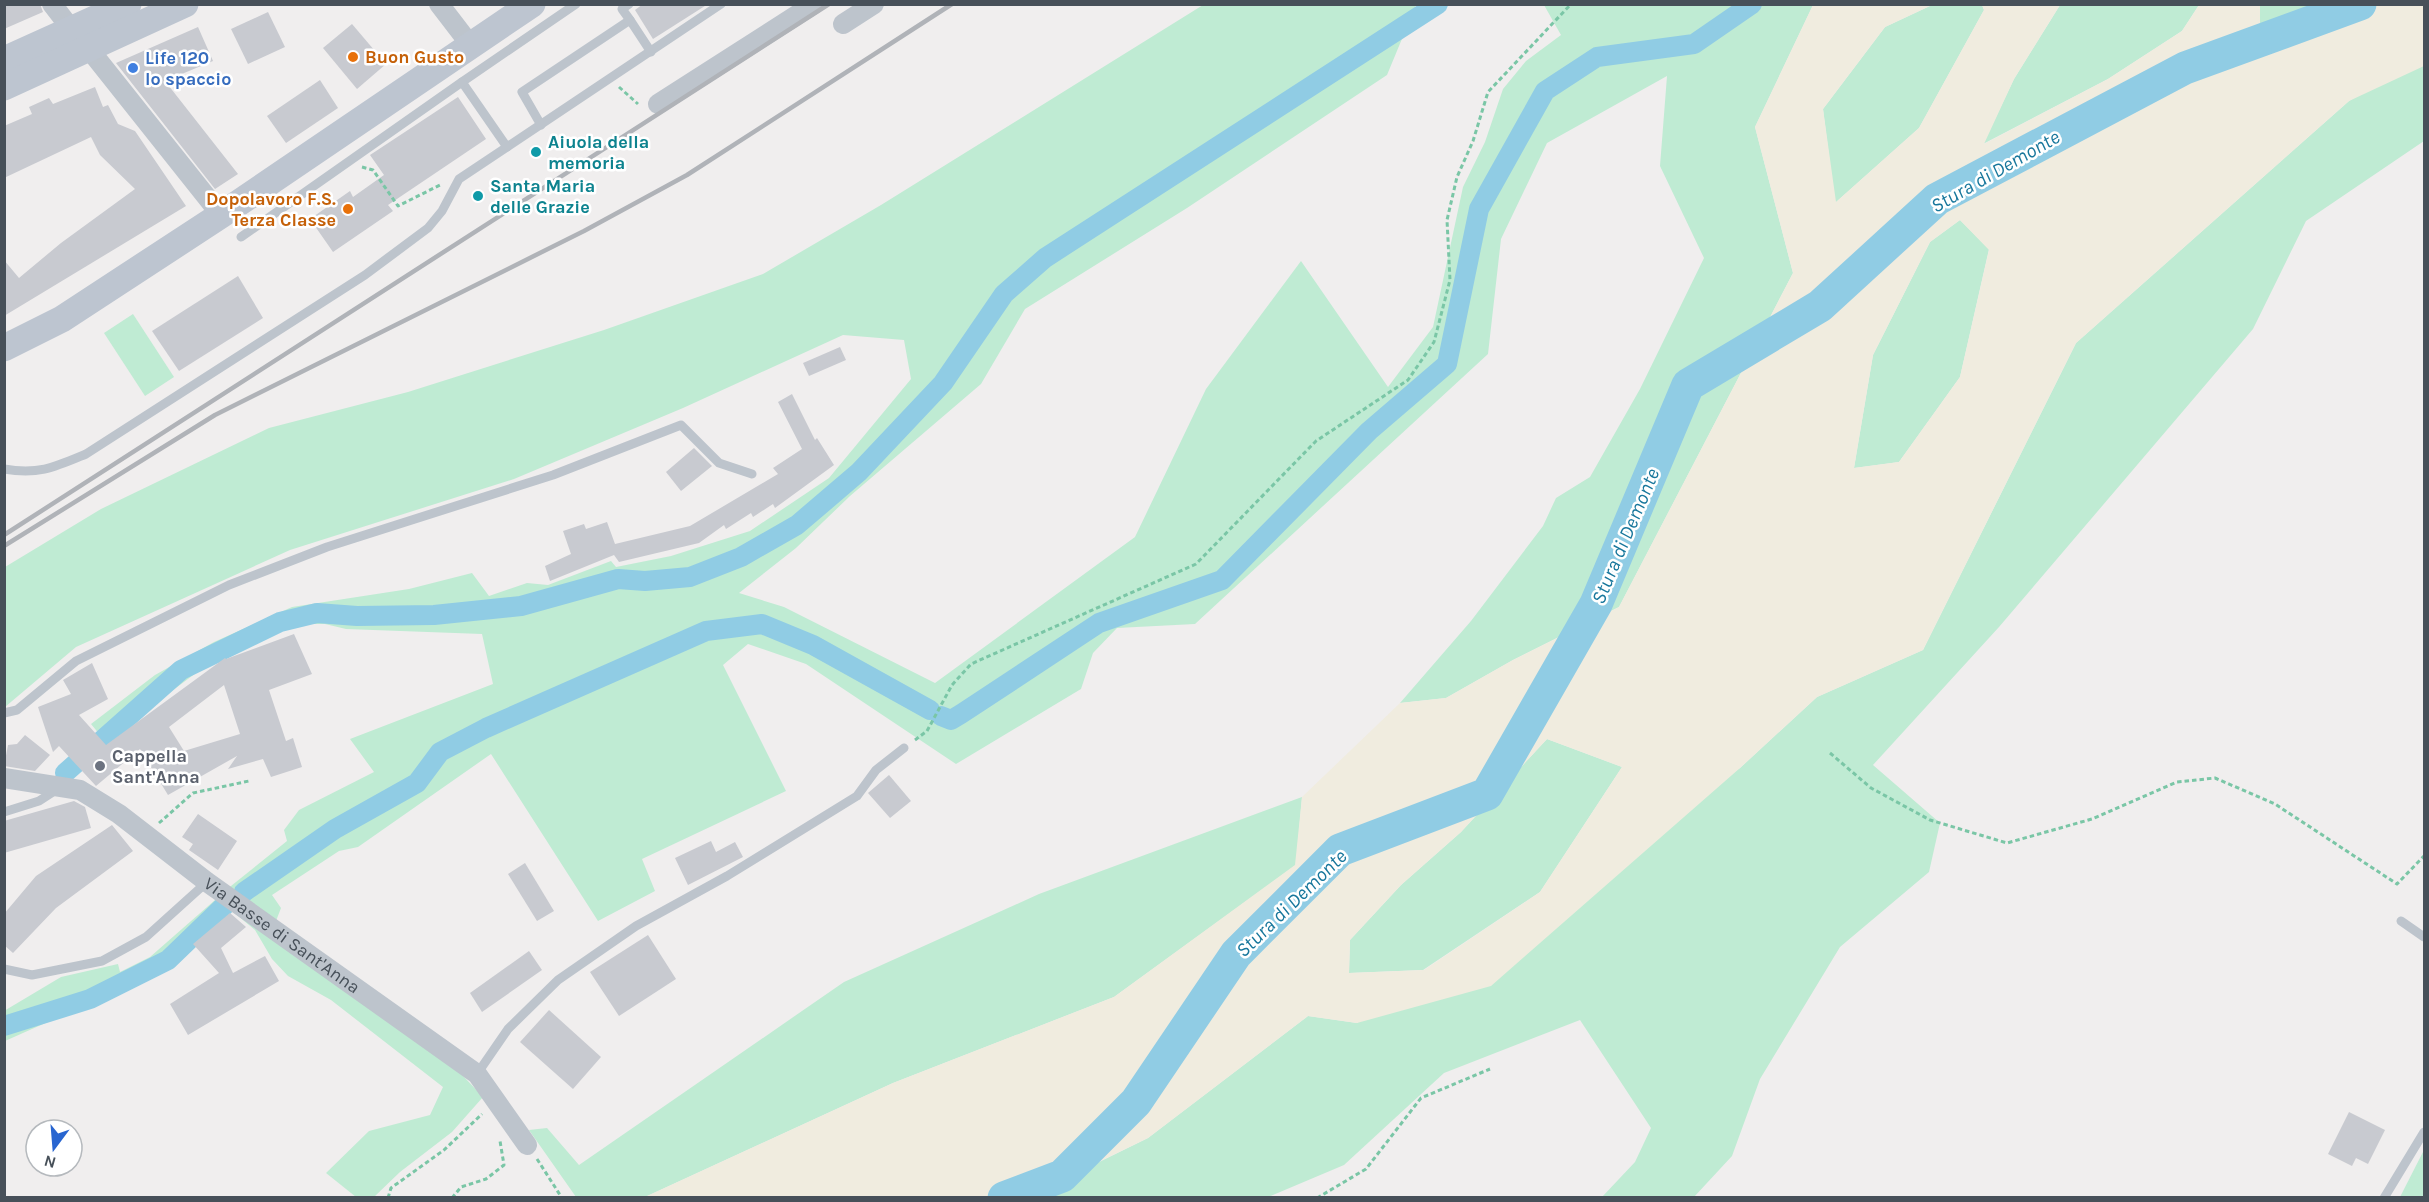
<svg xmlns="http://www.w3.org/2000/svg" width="2429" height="1202" font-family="Karla,sans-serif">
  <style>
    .green { fill: #bfebd3 }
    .sand { fill: #f0ecdf; fill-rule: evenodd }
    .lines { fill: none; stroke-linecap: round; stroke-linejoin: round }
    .canal { stroke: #90cce4; stroke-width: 20 }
    .river { stroke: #90cce4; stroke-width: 33 }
    .building { fill: #c8cad0; fill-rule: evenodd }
    .path { stroke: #7ac6a6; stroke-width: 3; stroke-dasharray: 4.5 3; stroke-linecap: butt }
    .lane { stroke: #bdc4cc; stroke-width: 9 }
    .street { stroke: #bdc4cc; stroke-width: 20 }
    .secondary { stroke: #bdc5d0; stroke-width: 27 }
    .rail { stroke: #b0b3b8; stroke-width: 4.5 }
    .food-dot { fill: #e8710a; stroke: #fff; stroke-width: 2 }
    .shop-dot { fill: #3f7fe0; stroke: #fff; stroke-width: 2 }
    .culture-dot { fill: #0f9aa8; stroke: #fff; stroke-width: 2 }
    .worship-dot { fill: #6b7280; stroke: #fff; stroke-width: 2 }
    .labels { text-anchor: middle; stroke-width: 5; stroke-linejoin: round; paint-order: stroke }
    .food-label { font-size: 18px; font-weight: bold; fill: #c56008; stroke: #fff; text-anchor: start }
    .shop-label { font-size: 18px; font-weight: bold; fill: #366cbe; stroke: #fff; text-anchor: start }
    .culture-label { font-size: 18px; font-weight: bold; fill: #0d838f; stroke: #fff; text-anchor: start }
    .worship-label { font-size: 18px; font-weight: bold; fill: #5b616d; stroke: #fff; text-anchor: start }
    .street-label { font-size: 18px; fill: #475059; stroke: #fff }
    .water-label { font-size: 20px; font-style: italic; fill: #18779c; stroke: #fff }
  </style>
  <rect width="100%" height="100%" fill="#f0eeee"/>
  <!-- green -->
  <g class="green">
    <polygon points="1203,5 1416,5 1387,75 1187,208 1025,309 981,384 850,496 796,548 739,593 784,607 935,683 1135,537 1206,389 1301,261 1388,387 1433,327 1463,187 1485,142 1503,89 1526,61 1561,35 1544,5 1813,5 1755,127 1793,273 1619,607 1513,660 1446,698 1400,703 1471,621 1543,526 1556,498 1590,477 1640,389 1704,258 1660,166 1667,76 1547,143 1501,239 1488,354 1195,624 1117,628 1093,653 1081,689 956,764 806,664 748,644 723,665 786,791 642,859 655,891 598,921 491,754 358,847 339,851 272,895 281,908 271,934 449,1061 483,1097 452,1132 400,1172 374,1197 356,1197 326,1173 369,1131 430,1115 443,1087 331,1000 288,976 272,959 255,930 232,911 169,968 5,1041 4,1011 61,977 118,964 120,972 150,957 231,886 287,841 284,830 299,810 374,772 350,739 493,684 482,634 346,629 325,624 295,624 224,652 105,741 91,724 155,675 214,642 292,607 409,589 472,573 489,596 527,583 548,585 611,561 616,567 671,556 750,531 829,478 911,379 904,340 843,335 683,408 514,479 290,550 76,647 5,707 5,567 101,509 269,428 408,392 604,330 763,274 881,205"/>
    <polygon points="1932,5 1982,5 1984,10 1919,128 1835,203 1823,109 1885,27"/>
    <polygon points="2060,5 2199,5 2182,31 2108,79 1983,144 2014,79"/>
    <polygon points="2260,5 2311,5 2259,30"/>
    <polygon points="2424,56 2424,141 2306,221 2253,329 1999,627 1873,765 1940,823 1929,872 1840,947 1760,1079 1732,1156 1694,1197 1602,1197 1635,1162 1651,1128 1580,1020 1444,1073 1344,1165 1268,1197 1026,1198 1148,1138 1308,1016 1357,1023 1740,768 1817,697 1923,650 2076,343 2349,101"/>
    <polygon points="1960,220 1989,249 1960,377 1899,462 1854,468 1873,355 1930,242"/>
    <polygon points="133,314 174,377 145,396 104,333"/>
    <polygon points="1547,739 1622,767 1540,892 1423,970 1349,973 1350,940 1401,885 1461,832"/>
    <polygon points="1302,797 1296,865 1114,997 893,1083 645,1197 576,1197 529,1130 547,1128 579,1165 844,982 1039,894"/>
    <polygon points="2424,1150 2424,1197 2400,1197"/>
  </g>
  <!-- sand -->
  <path class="sand" d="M1813 5H1932L1885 27 1823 109 1836 202 1919 128 1984 10 1982 5H2060L2014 79 1984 144 2108 79 2182 31 2199 5H2260V29L2311 5H2424V66L2349 101 2076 343 1923 650 1817 697 1740 768 1491 986 1357 1023 1308 1016 1148 1138 1026 1197H645L893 1083 1114 997 1295 865 1302 797 1400 703 1446 698 1513 660 1619 607 1793 273 1755 127ZM1960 220 1989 250 1960 377 1899 462 1854 468 1873 355 1930 242ZM1547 739 1622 767 1540 892 1424 970 1349 973 1350 940 1401 885 1461 832Z"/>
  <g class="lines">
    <!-- canal -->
    <g class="canal">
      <polyline points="941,716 951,720 961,714 1099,623 1222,580 1369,431 1447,364 1479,209 1545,91 1597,57 1694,44 1752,4"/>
      <polyline points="65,773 181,670 280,622 317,613 357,616 434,615 521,606 618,579 645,581 690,577 741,557 797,525 859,472 943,383 1004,294 1045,258 1438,4"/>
      <polyline points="244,892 335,829 417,783 440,752 486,728 706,631 762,624 813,645 930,710"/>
      <polyline points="4,1026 90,999 168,960 225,905"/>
    </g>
    <!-- river -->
    <polyline class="river" points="1004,1198 1062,1176 1136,1102 1236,954 1340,850 1487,794 1596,604 1688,385 1820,306 1937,199 2185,68 2360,4"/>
  </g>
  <!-- building -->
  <g class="building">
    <polygon points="4,4 40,4 43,12 4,29"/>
    <polygon points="643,4 708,4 653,39 635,10"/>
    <polygon points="268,12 285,47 248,64 231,29"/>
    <polygon points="352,24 386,64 357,89 323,48"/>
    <polygon points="198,27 213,61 165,81 238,174 215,189 116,63"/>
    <polygon points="320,80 338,108 286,143 267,116"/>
    <polygon points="95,87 103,107 108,105 118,124 135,131 186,206 4,316 4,260 19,278 61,243 135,189 100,155 91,137 4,178 4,126 32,114 29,107 49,98 53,104"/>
    <polygon points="458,97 486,139 388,205 393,211 333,252 310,219 350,191 353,197 384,175 370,155"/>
    <polygon points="238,276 263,318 179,371 152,331"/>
    <polygon points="840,347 846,360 809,376 803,363"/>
    <polygon points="792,394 815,440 817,438 834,465 775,508 773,504 753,517 751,513 726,529 724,525 699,543 619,562 614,555 550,581 545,566 571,554 563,531 584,524 586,529 607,522 615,544 690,526 778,474 773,468 802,449 778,402"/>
    <polygon points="694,448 712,466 681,491 666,472"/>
    <path d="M294 634 312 674 269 690 286 741 293 738 302 767 271 777 263 759 228 769 237 756 168 795 140 749 96 786 59 746 53 752 38 707 71 694 63 680 92 663 108 699 79 715 106 745 225 658 226 659ZM224 685 240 734 184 751 169 727Z"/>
    <polygon points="25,735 50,755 35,771 4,766 8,745 17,744"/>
    <polygon points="889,775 911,801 890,818 868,793"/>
    <polygon points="74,801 85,807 91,828 4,853 4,821"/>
    <polygon points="198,814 237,841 218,870 189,850 193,844 182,837"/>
    <polygon points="112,825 133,851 56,908 13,953 4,945 4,914 36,876"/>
    <polygon points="711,841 716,852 735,842 743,857 688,885 675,858"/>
    <polygon points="525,863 554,911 537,921 508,874"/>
    <polygon points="230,913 246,927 221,948 233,973 265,956 279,981 188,1035 170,1004 219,973 193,944"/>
    <polygon points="648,935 676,979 619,1016 590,972"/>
    <polygon points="529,951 542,970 482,1012 470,993"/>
    <polygon points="549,1010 601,1057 573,1089 520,1042"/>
    <polygon points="2349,1112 2385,1130 2368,1164 2356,1158 2352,1166 2328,1154"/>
  </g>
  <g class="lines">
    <!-- path -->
    <g class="path">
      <polyline points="619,87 638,104"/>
      <polyline points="362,167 373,170 398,206 440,185"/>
      <polyline points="915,740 927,731 952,685 971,664 1196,564 1316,441 1408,380 1434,342 1450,280 1447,220 1457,177 1473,141 1488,92 1571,4"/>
      <polyline points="1830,753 1871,788 1930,820 2007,843 2092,819 2177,782 2215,778 2275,804 2397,884 2424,856"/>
      <polyline points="159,823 193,793 249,781"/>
      <polyline points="537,1159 562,1198"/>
      <polyline points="388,1198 391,1188 444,1150 482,1114"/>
      <polyline points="452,1198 461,1187 486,1179 504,1165 500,1141"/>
      <polyline points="1317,1198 1366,1169 1421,1098 1490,1069"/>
    </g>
    <!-- lane -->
    <g class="lane">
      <polyline points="576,4 462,82 507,147 721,4"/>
      <polyline points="629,4 622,9 630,20"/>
      <polyline points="541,125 522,92 630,20 651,52"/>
      <polyline points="241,237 462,82"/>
      <path d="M4 469C39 475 55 467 86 454L365 275 428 228 442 211 459 179 507 147"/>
      <polyline points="4,713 17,710 76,661 229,585 327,547 553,475 681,425 719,463 752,474"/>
      <polyline points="4,812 39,801 59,788"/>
      <polyline points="2401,921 2424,937"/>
      <polyline points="4,969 32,975 102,961 146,937 207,882"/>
      <polyline points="477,1074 508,1029 558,980 636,926 727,876 857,796 876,770 904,748"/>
      <polyline points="2384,1198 2424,1132"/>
    </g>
    <!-- street -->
    <g class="street">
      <polyline points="52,4 72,30"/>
      <polyline points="439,4 472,47"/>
      <polyline points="843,24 874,4"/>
      <polyline points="89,49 221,215"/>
      <polyline points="658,104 814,4"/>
      <path id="s1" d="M4 778 80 790 119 814 207 882 477 1074 527 1145"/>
    </g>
    <!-- secondary -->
    <g class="secondary">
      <polyline points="4,60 128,4"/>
      <polyline points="4,87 185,4"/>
      <polyline points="4,348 62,319 221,215 532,4"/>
    </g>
    <!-- rail -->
    <g class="rail">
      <polyline points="4,535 829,4"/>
      <polyline points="4,546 215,415 584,231 687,175 952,4"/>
    </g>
  </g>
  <!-- markers -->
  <g class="food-dot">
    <circle cx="353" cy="57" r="6"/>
    <circle cx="348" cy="209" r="6"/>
  </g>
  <circle class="shop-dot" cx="133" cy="68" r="6"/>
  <g class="culture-dot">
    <circle cx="536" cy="152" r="6"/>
    <circle cx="478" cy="196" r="6"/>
  </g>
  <circle class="worship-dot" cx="100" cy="766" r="6"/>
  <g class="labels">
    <!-- food labels -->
    <g class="food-label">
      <text x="365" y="63">Buon Gusto</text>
      <text x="336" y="205" text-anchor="end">Dopolavoro F.S.<tspan x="336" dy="21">Terza Classe</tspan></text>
    </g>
    <!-- shop labels -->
    <g class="shop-label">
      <text x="145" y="64">Life 120<tspan x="145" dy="21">lo spaccio</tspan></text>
    </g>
    <!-- culture labels -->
    <g class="culture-label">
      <text x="548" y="148">Aiuola della<tspan x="548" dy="21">memoria</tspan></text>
      <text x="490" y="192">Santa Maria<tspan x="490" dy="21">delle Grazie</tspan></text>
    </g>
    <!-- worship labels -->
    <g class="worship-label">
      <text x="112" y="762">Cappella<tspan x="112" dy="21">Sant'Anna</tspan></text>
    </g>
    <!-- street labels -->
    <g class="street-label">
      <text dy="6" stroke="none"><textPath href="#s1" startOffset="326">Via Basse di Sant'Anna</textPath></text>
    </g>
    <!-- water labels -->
    <g class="water-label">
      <text transform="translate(1995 171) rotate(-30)" y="7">Stura di Demonte</text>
      <text transform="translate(1625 536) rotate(-67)" y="7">Stura di Demonte</text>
      <text transform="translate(1291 903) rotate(-44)" y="7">Stura di Demonte</text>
    </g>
  </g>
  <!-- border -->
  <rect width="2429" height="1202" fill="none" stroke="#475059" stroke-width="12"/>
  <!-- north arrow -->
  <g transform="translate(54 1148) rotate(196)"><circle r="28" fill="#ffffff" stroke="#b5b9bd" stroke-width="1.5"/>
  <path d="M0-4.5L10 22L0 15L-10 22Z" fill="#2865d0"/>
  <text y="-9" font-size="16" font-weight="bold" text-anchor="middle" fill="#475059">N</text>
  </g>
</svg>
